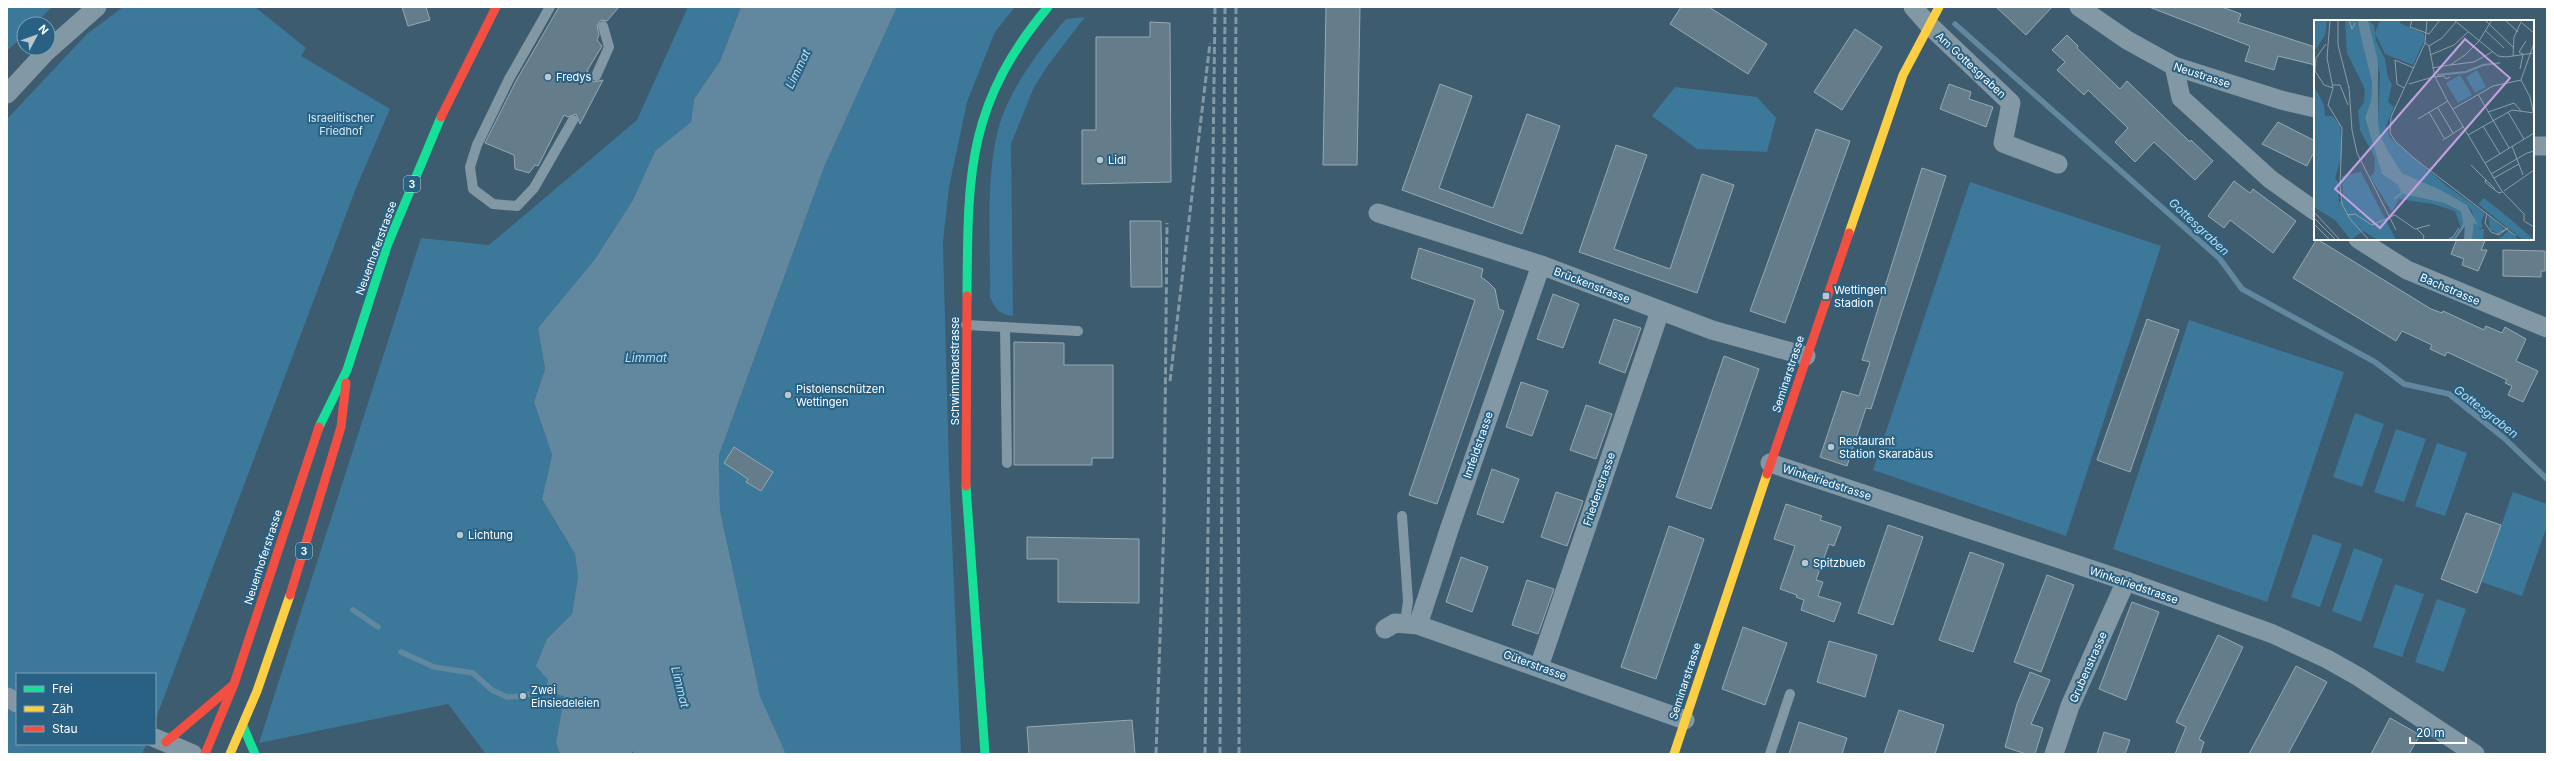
<svg xmlns="http://www.w3.org/2000/svg" width="2554" height="761" font-family="Inter,sans-serif">
  <style>
    .green { fill: #3c789a }
    .water { fill: #61889e }
    .lines { fill: none; stroke-linecap: round; stroke-linejoin: round }
    .stream { stroke: #61889e; stroke-width: 5.5 }
    .building { fill: #657c8a; stroke: #97a8b3 }
    .lane { stroke: #8398a5; stroke-width: 10 }
    .street { stroke: #8398a5; stroke-width: 19 }
    .fast { stroke: #16e098; stroke-width: 9 }
    .slow { stroke: #ffcf43; stroke-width: 9 }
    .jam { stroke: #f24e42; stroke-width: 9 }
    .rail { stroke: #8398a5; stroke-width: 3; stroke-dasharray: 7 3; stroke-linecap: butt }
    .poi-dot { fill: #bbc6cd; stroke: #286184; stroke-width: 1.5 }
    .labels { text-anchor: middle; stroke-width: 4; stroke-linejoin: round; paint-order: stroke }
    .shield { fill: #286184; stroke: #bed0da; stroke-width: 1 }
    .shield-label { font-size: 10px; font-weight: bold; fill: #fff }
    .street-label { font-size: 11px; fill: #fff; stroke: #286184 }
    .poi-label { font-size: 11px; fill: #fff; stroke: #286184; text-anchor: start }
    .park-label { font-size: 11px; fill: #d5eaf6; stroke: #286184 }
    .water-label { font-size: 12px; font-style: italic; fill: #bdddef; stroke: #286184 }
    .inset-river { fill: none; stroke: #61889e; stroke-width: 2 }
    .inset-road { fill: none; stroke: #8b9da9; stroke-width: 1 }
    .view { fill: #c4a0e2; fill-opacity: 0.15; stroke: #c4a0e2; stroke-width: 2 }
    .inset-edge { fill: none; stroke: #fff; stroke-width: 2 }
  </style>
  <rect width="100%" height="100%" fill="#3d5c6f"/>
  <!-- green -->
  <g class="green">
    <polygon points="7,7 52,7 35,24 24,24 24,35 7,51"/>
    <polygon points="123,7 255,7 306,48 301,56 390,109 356,188 155,721 155,674 17,674 17,744 146,744 142,754 7,754 7,119 87,34"/>
    <polygon points="688,7 741,7 720,61 694,99 691,122 655,151 633,200 595,259 538,328 545,369 534,402 552,455 542,499 575,554 578,577 572,614 547,639 564,696 556,743 560,754 486,754 448,704 259,743 421,238 489,245 637,120"/>
    <polygon points="897,7 1015,7 995,32 967,102 949,187 943,242 949,468 961,754 786,754 760,696 720,510 719,455 825,165"/>
    <path d="M1085 17 1048 65 1034 87 1011 144 1013 316C999 314 996 310 990 297 991 243 985 183 998 130 1008 91 1040 48 1066 19Z"/>
    <polygon points="1675,87 1757,97 1776,118 1767,152 1697,149 1652,116"/>
    <polygon points="1970,182 2161,246 2066,536 1873,470"/>
    <polygon points="2189,320 2344,372 2267,602 2113,549"/>
    <polygon points="2355,413 2384,424 2362,487 2333,477"/>
    <polygon points="2396,429 2426,439 2404,502 2374,492"/>
    <polygon points="2437,443 2467,453 2445,516 2415,506"/>
    <polygon points="2513,492 2547,504 2547,526 2522,596 2481,582"/>
    <polygon points="2313,534 2342,544 2320,607 2291,597"/>
    <polygon points="2354,548 2383,559 2361,622 2332,611"/>
    <polygon points="2395,584 2424,594 2402,657 2373,647"/>
    <polygon points="2437,599 2466,609 2444,672 2415,662"/>
  </g>
  <!-- water -->
  <polygon class="water" points="741,7 897,7 825,165 719,455 720,510 760,696 786,754 634,754 632,751 632,754 560,754 556,743 564,696 545,692 548,680 536,666 547,639 572,614 578,577 575,554 542,499 552,455 534,402 545,369 538,328 595,259 633,200 655,151 691,122 694,99 720,61"/>
  <g class="lines">
    <!-- stream -->
    <g class="stream">
      <polyline points="1955,24 2220,259 2242,289 2375,362 2404,384 2449,394 2504,438 2547,479"/>
      <polyline points="353,610 378,627"/>
      <polyline points="401,652 434,667 473,673 492,690 507,697 524,696 551,686"/>
    </g>
  </g>
  <!-- building -->
  <g class="building">
    <polygon points="402,7 426,7 430,20 408,26"/>
    <polygon points="559,7 619,7 607,21 601,20 597,25 599,35 597,40 602,46 587,71 590,73 590,77 593,82 603,80 580,124 576,114 568,117 564,115 538,166 535,165 529,173 515,169 514,155 485,143 516,81"/>
    <polygon points="1326,7 1360,7 1357,165 1323,165"/>
    <polygon points="1681,7 1709,7 1767,44 1748,74 1670,24"/>
    <polygon points="1996,7 2052,7 2026,35"/>
    <polygon points="2149,7 2222,7 2241,14 2238,22 2315,47 2315,65 2278,56 2274,70 2245,61 2250,46"/>
    <polygon points="1150,22 1170,23 1171,182 1082,184 1082,130 1096,130 1096,37 1150,37"/>
    <polygon points="1855,29 1882,47 1842,110 1814,92"/>
    <polygon points="2067,35 2078,46 2077,48 2120,89 2127,81 2190,142 2191,140 2213,161 2195,180 2154,142 2135,162 2115,142 2128,128 2088,90 2084,95 2057,70 2065,62 2052,50"/>
    <polygon points="1440,84 1472,96 1439,188 1493,208 1527,114 1560,126 1522,234 1402,190"/>
    <polygon points="1949,84 1971,92 1969,99 1993,107 1986,127 1940,109"/>
    <polygon points="2278,122 2315,141 2315,150 2307,166 2262,144"/>
    <polygon points="1816,129 1850,141 1785,323 1750,311"/>
    <polygon points="1616,145 1647,155 1614,249 1670,269 1702,174 1734,185 1697,293 1579,252"/>
    <polygon points="1922,168 1946,176 1871,409 1866,408 1847,466 1820,457 1842,391 1859,396 1870,362 1862,360"/>
    <polygon points="2234,181 2250,193 2253,189 2296,221 2273,253 2230,220 2224,228 2208,216"/>
    <polygon points="1130,221 1161,221 1162,287 1131,287"/>
    <polygon points="2317,239 2431,309 2442,313 2443,311 2484,330 2486,326 2502,333 2505,327 2526,339 2516,361 2538,371 2523,402 2508,395 2512,386 2505,383 2507,380 2447,352 2445,356 2430,349 2432,345 2402,331 2396,341 2293,278"/>
    <polygon points="2457,239 2486,239 2481,250 2487,250 2478,271 2462,265 2464,259 2451,254"/>
    <polygon points="1419,248 1483,269 1481,277 1488,282 1495,289 1499,309 1504,311 1437,504 1409,495 1475,300 1411,278"/>
    <polygon points="2503,250 2545,251 2545,271 2541,271 2541,277 2503,276"/>
    <polygon points="1553,294 1579,304 1563,348 1537,339"/>
    <polygon points="1614,319 1641,328 1625,373 1599,363"/>
    <polygon points="2147,319 2179,330 2130,472 2097,460"/>
    <polygon points="1014,342 1064,343 1064,365 1113,365 1113,458 1092,458 1092,465 1014,465"/>
    <polygon points="1724,356 1759,369 1711,509 1676,497"/>
    <polygon points="1521,382 1548,391 1532,436 1506,427"/>
    <polygon points="1586,405 1612,414 1596,459 1570,450"/>
    <polygon points="734,447 773,472 761,491 746,482 748,479 724,463"/>
    <polygon points="1492,469 1519,479 1503,523 1477,514"/>
    <polygon points="1556,492 1583,501 1567,546 1541,537"/>
    <polygon points="1786,504 1822,516 1820,520 1841,527 1834,546 1829,544 1816,580 1823,582 1818,596 1841,603 1834,622 1801,610 1804,600 1796,597 1797,595 1780,589 1795,546 1774,539"/>
    <polygon points="2466,513 2501,525 2477,593 2441,579"/>
    <polygon points="1888,525 1923,537 1893,625 1858,613"/>
    <polygon points="1669,526 1704,539 1656,679 1621,667"/>
    <polygon points="1027,537 1139,539 1139,603 1058,602 1058,559 1027,559"/>
    <polygon points="1970,552 2004,564 1973,652 1939,640"/>
    <polygon points="1461,557 1488,567 1472,612 1446,602"/>
    <polygon points="2047,575 2074,585 2041,672 2014,662"/>
    <polygon points="1527,580 1554,589 1538,634 1512,625"/>
    <polygon points="2132,602 2159,612 2126,700 2099,689"/>
    <polygon points="1743,627 1787,643 1765,705 1722,689"/>
    <polygon points="2218,635 2243,647 2199,739 2204,742 2200,754 2175,754 2186,727 2176,722"/>
    <polygon points="1829,641 1877,655 1865,697 1817,682"/>
    <polygon points="2296,666 2327,682 2288,754 2249,754"/>
    <polygon points="2030,672 2050,680 2031,724 2043,728 2035,754 2026,754 2005,747 2017,704"/>
    <polygon points="1899,710 1944,725 1935,754 1884,754"/>
    <polygon points="2390,718 2420,735 2409,754 2371,754"/>
    <polygon points="1132,720 1135,754 1029,754 1027,727"/>
    <polygon points="1799,722 1847,738 1842,754 1789,754"/>
    <polygon points="2104,732 2130,740 2125,754 2097,754"/>
  </g>
  <g class="lines">
    <!-- lane -->
    <g class="lane">
      <polyline points="550,7 509,79 477,145 470,167 473,189 493,204 517,206 534,188 573,120"/>
      <polyline points="596,76 609,47 603,26"/>
      <polyline points="966,325 1078,331"/>
      <polyline points="1005,327 1007,463"/>
      <polyline points="1402,516 1408,601 1405,623"/>
      <polyline points="1770,754 1790,694"/>
    </g>
    <!-- street -->
    <g class="street">
      <polyline points="1913,7 1928,24 2011,103 2003,143 2058,164"/>
      <polyline points="2079,7 2127,40 2174,66 2281,100 2315,108"/>
      <polyline points="2174,66 2181,98 2270,179 2315,211"/>
      <polyline points="7,94 45,53 97,7"/>
      <polyline points="2533,146 2547,146"/>
      <polyline points="1378,213 1541,265 1712,330 1806,356"/>
      <polyline points="2358,239 2407,270 2547,328"/>
      <polyline points="1770,463 2126,581 2273,634 2327,659 2359,677 2475,754"/>
      <polyline points="1418,625 1449,530 1541,265"/>
      <polyline points="1385,629 1395,623 1418,625 1685,720"/>
      <polyline points="1539,667 1660,311"/>
      <polyline points="7,697 17,703"/>
      <polyline points="155,738 193,754"/>
      <polyline points="2054,754 2070,706 2126,581"/>
    </g>
    <!-- fast -->
    <g class="fast">
      <path d="M967 296C968 175 966 105 1048 7"/>
      <polyline points="319,427 347,370 387,246 441,117"/>
      <polyline points="966,486 985,754"/>
      <polyline points="243,726 255,754"/>
    </g>
    <!-- slow -->
    <g class="slow">
      <polyline points="1849,233 1903,75 1939,7"/>
      <polyline points="230,754 257,691 290,595"/>
      <polyline points="1674,754 1767,474"/>
    </g>
    <!-- jam -->
    <g class="jam">
      <polyline points="441,117 496,7"/>
      <polyline points="1767,474 1849,233"/>
      <polyline points="966,486 967,296"/>
      <polyline points="290,595 341,427 346,383"/>
      <polyline points="166,742 232,686"/>
      <polyline points="205,754 234,684 319,427"/>
    </g>
    <!-- rail -->
    <g class="rail">
      <path d="M1236 7C1234 256 1240 505 1239 754"/>
      <polyline points="1170,381 1210,43"/>
      <polyline points="1156,754 1164,524 1167,223"/>
      <polyline points="1205,754 1215,7"/>
      <polyline points="1220,754 1225,7"/>
    </g>
  </g>
  <!-- markers -->
  <g class="poi-dot">
    <circle cx="548" cy="77" r="4"/>
    <circle cx="1100" cy="160" r="4"/>
    <rect x="1822" y="292" width="8" height="8" rx="2"/>
    <circle cx="788" cy="395" r="4"/>
    <circle cx="1831" cy="447" r="4"/>
    <circle cx="460" cy="535" r="4"/>
    <circle cx="1805" cy="563" r="4"/>
    <circle cx="523" cy="696" r="4"/>
  </g>
  <g class="labels">
    <!-- shield labels -->
    <g class="shield">
      <rect x="404" y="176" width="16" height="16" rx="3"/>
      <rect x="296" y="543" width="16" height="16" rx="3"/>
    </g>
    <g class="shield-label">
      <text x="412" y="188">3</text>
      <text x="304" y="555">3</text>
    </g>
    <!-- street labels -->
    <g class="street-label">
      <text transform="translate(1971 65) rotate(43)" y="4">Am Gottesgraben</text>
      <text transform="translate(2202 75) rotate(18)" y="4">Neustrasse</text>
      <text transform="translate(376 248) rotate(-70)" y="4">Neuenhoferstrasse</text>
      <text transform="translate(1592 285) rotate(21)" y="4">Brückenstrasse</text>
      <text transform="translate(2450 289) rotate(23)" y="4">Bachstrasse</text>
      <text transform="translate(955 371) rotate(-90)" y="4">Schwimmbadstrasse</text>
      <text transform="translate(1788 374) rotate(-72)" y="4">Seminarstrasse</text>
      <text transform="translate(1478 445) rotate(-71)" y="4">Imfeldstrasse</text>
      <text transform="translate(1827 482) rotate(18)" y="4">Winkelriedstrasse</text>
      <text transform="translate(1599 489) rotate(-71)" y="4">Friedenstrasse</text>
      <text transform="translate(263 557) rotate(-72)" y="4">Neuenhoferstrasse</text>
      <text transform="translate(2134 585) rotate(19)" y="4">Winkelriedstrasse</text>
      <text transform="translate(1535 665) rotate(20)" y="4">Güterstrasse</text>
      <text transform="translate(2088 667) rotate(-66)" y="4">Grubenstrasse</text>
      <text transform="translate(1685 681) rotate(-72)" y="4">Seminarstrasse</text>
    </g>
    <!-- poi labels -->
    <g class="poi-label">
      <text x="556" y="81">Fredys</text>
      <text x="1108" y="164">Lidl</text>
      <text x="1834" y="294">Wettingen<tspan x="1834" dy="13">Stadion</tspan></text>
      <text x="796" y="393">Pistolenschützen<tspan x="796" dy="13">Wettingen</tspan></text>
      <text x="1839" y="445">Restaurant<tspan x="1839" dy="13">Station Skarabäus</tspan></text>
      <text x="468" y="539">Lichtung</text>
      <text x="1813" y="567">Spitzbueb</text>
      <text x="531" y="694">Zwei<tspan x="531" dy="13">Einsiedeleien</tspan></text>
    </g>
    <!-- park labels -->
    <g class="park-label">
      <text x="341" y="122">Israelitischer<tspan x="341" dy="13">Friedhof</tspan></text>
    </g>
    <!-- water labels -->
    <g class="water-label">
      <text transform="translate(798 69) rotate(-64)" y="4">Limmat</text>
      <text transform="translate(2199 227) rotate(43)" y="4">Gottesgraben</text>
      <text x="646" y="362">Limmat</text>
      <text transform="translate(2486 412) rotate(38)" y="4">Gottesgraben</text>
      <text transform="translate(680 687) rotate(76)" y="4">Limmat</text>
    </g>
  </g>
  <!-- overview -->
  <g transform="translate(2314 20)">
    <rect width="220" height="220" fill="#3d5c6f"/>
    <path d="M0 0H13L11 15 2 29H0ZM31 0H42L47 15 58 63 57 80 51 98 68 154 84 165 93 175 130 183 147 192 149 205 139 220H134L141 217 147 208 141 191 119 184 85 179 78 192 56 157 60 153 61 138 46 110 44 91 50 82 51 69 33 33ZM54 0 60 5 62 21 71 39 74 58 78 64 74 82 80 87 72 106 76 118 134 167 171 193 167 202 169 207 164 209H170L169 220H158L160 202 158 191 153 185 127 170 88 153 73 129 66 116 64 101 66 55ZM66 0H87L86 3 110 14 111 19 99 45 71 34 61 13ZM163 50 172 67 161 73 152 57ZM146 55 158 75 144 83 132 63ZM0 66 10 85 11 96H18L26 105 28 134 21 159 24 161 25 182 29 180 28 156 47 152 82 220H64L49 211 37 220 21 200 0 187ZM170 178 201 203 220 220H209L164 184ZM174 194 189 208V210L183 213 176 210ZM194 210 205 220H183L191 214Z" fill="#3c789a"/>
    <path d="M43 0H54L64 41V101L66 115 73 129 88 153 127 170 153 185 164 205 160 203 158 220H150L151 201V206L141 220H139L149 204 147 192 142 189 130 183 93 175 87 172 84 165 68 154 51 98 57 80 58 63Z" fill="#61889e"/>
    <path class="inset-river" d="M123 55 152 52 169 45 186 43M80 179 90 171"/>
    <path class="inset-road" d="M16 0 13 38 19 68 14 85 28 108 26 165 28 184 36 199 55 220M24 0V25L35 68M35 0 38 9 41 3M98 0 96 7 115 14 126 0M113 0 111 23 77 97 76 113 81 121 101 139 202 216M140 0 184 36 192 37 220 33M171 0 200 28M191 0 204 12M208 3 220 13M172 11 190 28M111 23 115 26 121 57 132 78 187 170 210 194M12 24 2 38 1 51 10 65 19 68M115 26 128 18 142 2M116 35 140 25 154 12M199 36 200 17 208 0M136 45 160 42 178 32M118 48 136 45 151 35 165 21 178 0M206 49 209 34 205 32 212 21M207 60 216 77 220 96M207 60 220 23M95 64 119 57 130 56 132 59 136 57M19 65H26L34 85M35 67 38 110 43 133 82 210M90 68 83 64 81 40 100 48M164 74 195 128M124 88 139 113M139 89 179 66 207 60M115 92 130 118M174 92 200 83 207 91M194 92 210 119M104 99 134 81M169 106 186 134M154 115 198 90 220 93M129 120 149 107M198 126 209 155M171 143 220 113M157 145 181 169M177 154 213 133 220 131M180 158 205 144M172 159 171 162 178 168 185 173 188 172M190 171 220 150M0 192 26 220M173 194 171 203 177 212 185 215 194 208M210 194V201L220 207M34 195 41 194 58 205 81 195 101 209 116 205M0 198 22 220M0 204 16 220M103 209 110 216 109 220M183 214 194 208M133 220 139 217 145 208"/>
    <path class="view" d="M151 19 196 58 66 208 21 169Z"/>
    <rect width="220" height="220" class="inset-edge"/>
  </g>
  <!-- border -->
  <rect width="2554" height="761" fill="none" stroke="#ffffff" stroke-width="16"/>
  <!-- legend -->
  <rect x="16" y="673" width="140" height="72" fill="#286184" stroke="#7ea0b5"/>
  <rect x="24" y="686" width="20" height="6" fill="#16e098" stroke="#7ea0b5"/>
  <text x="52" y="693" font-size="12" fill="#ffffff">Frei</text>
  <rect x="24" y="706" width="20" height="6" fill="#ffcf43" stroke="#7ea0b5"/>
  <text x="52" y="713" font-size="12" fill="#ffffff">Zäh</text>
  <rect x="24" y="726" width="20" height="6" fill="#f24e42" stroke="#7ea0b5"/>
  <text x="52" y="733" font-size="12" fill="#ffffff">Stau</text>
  <!-- north arrow -->
  <g transform="translate(36 36) rotate(49)"><circle r="19" fill="#286184" stroke="#7ea0b5"/>
  <path d="M0-3L7 15L0 10L-7 15Z" fill="#bbc6cd"/>
  <text y="-6" font-size="11" font-weight="bold" text-anchor="middle" fill="#ffffff">N</text>
  </g>
  <!-- scale -->
  <path d="M2410 737v6h56v-6" fill="none" stroke="#ffffff" stroke-width="2"/>
  <text x="2416" y="737" font-size="12" fill="#ffffff" stroke="#286184" stroke-width="3" paint-order="stroke">20 m</text>
</svg>
